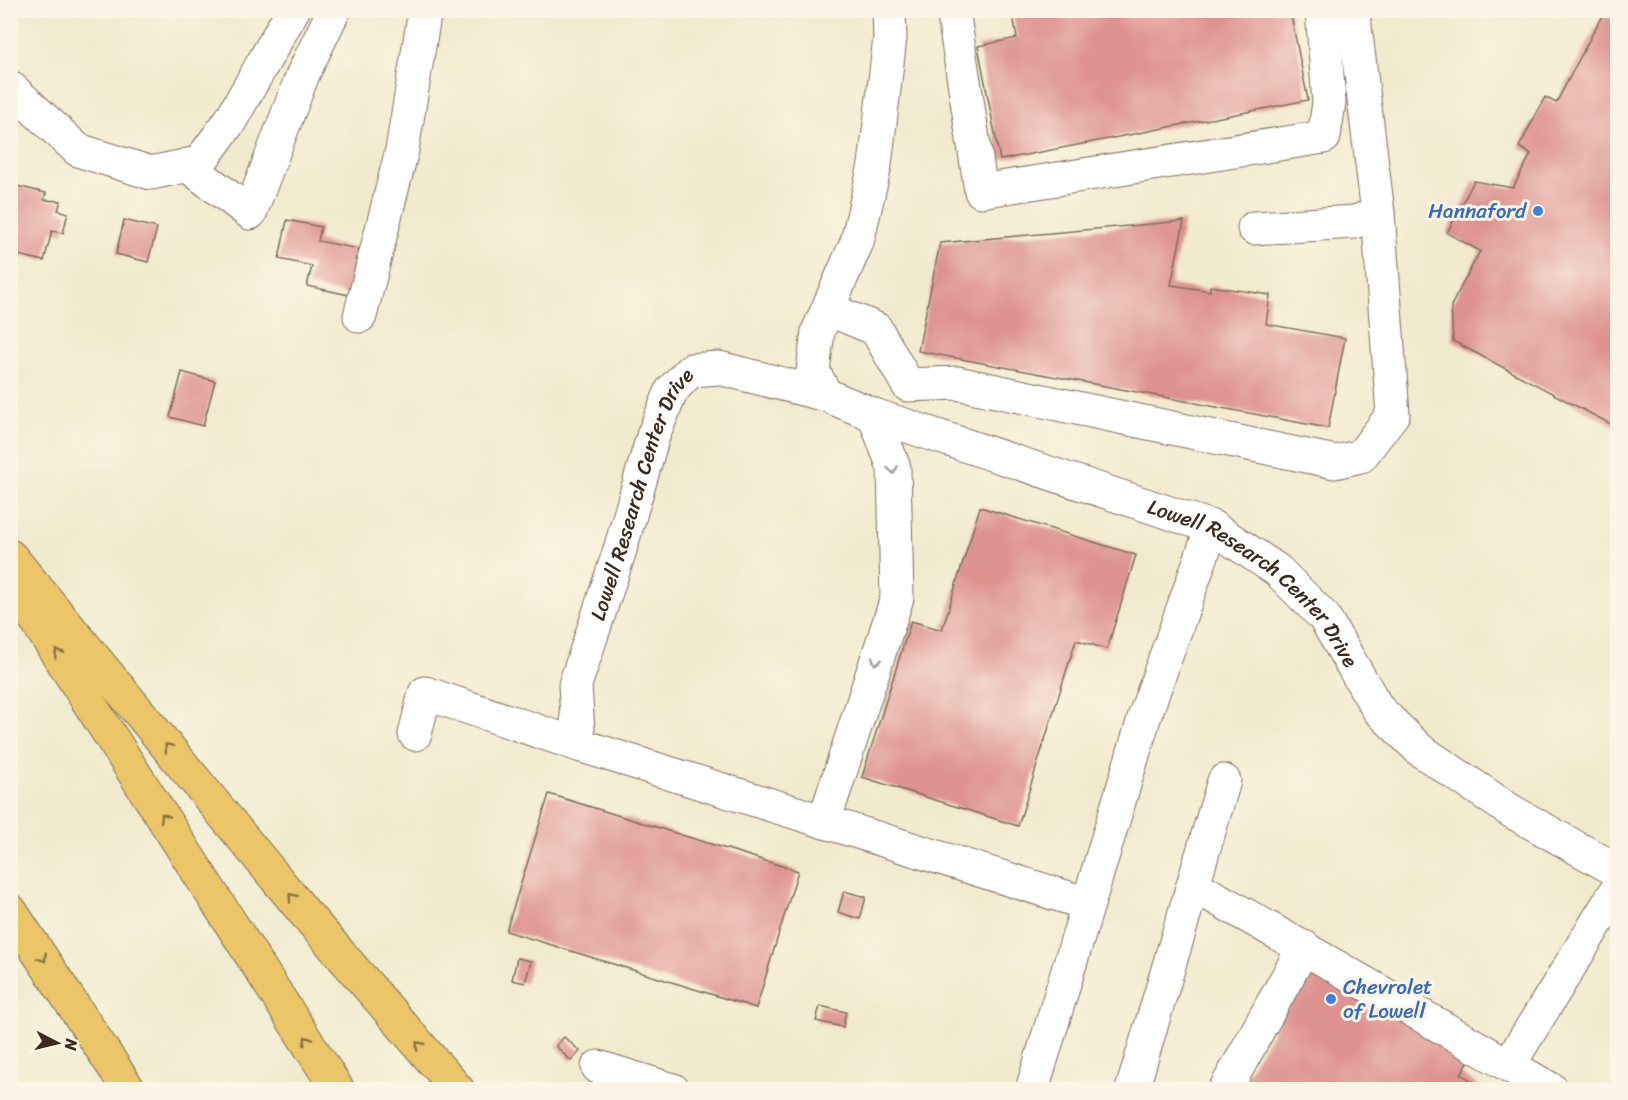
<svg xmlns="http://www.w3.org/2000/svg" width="1628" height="1100" font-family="Sriracha,sans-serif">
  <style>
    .building { fill: #de9391 }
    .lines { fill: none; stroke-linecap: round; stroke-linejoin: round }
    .minor-casing { stroke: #7b6d5c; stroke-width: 35 }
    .highway-casing { stroke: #7b6d5c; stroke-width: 35 }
    .minor { stroke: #fff; stroke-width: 33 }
    .highway { stroke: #eac669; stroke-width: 33 }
    .oneway { stroke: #a79f9a }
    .oneway2 { stroke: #8a7040 }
    .shop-dot { fill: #3f7fe0; stroke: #fcf5e5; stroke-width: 2 }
    .labels { text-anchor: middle; stroke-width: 6; stroke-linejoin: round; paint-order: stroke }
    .shop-label { font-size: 21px; fill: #366cbe; stroke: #fcf5e5; text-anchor: end }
    .street-label { font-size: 21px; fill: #3b2a1e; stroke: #fcf5e5 }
  </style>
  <rect width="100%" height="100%" fill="#fcf5e5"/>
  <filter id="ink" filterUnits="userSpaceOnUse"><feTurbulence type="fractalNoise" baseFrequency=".0167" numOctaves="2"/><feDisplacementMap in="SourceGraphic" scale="12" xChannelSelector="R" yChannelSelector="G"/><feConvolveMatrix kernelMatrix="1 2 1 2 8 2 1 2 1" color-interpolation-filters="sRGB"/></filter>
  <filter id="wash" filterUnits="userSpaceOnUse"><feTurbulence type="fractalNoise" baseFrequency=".008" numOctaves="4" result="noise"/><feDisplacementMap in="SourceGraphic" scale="24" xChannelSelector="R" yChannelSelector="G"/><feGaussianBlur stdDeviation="1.35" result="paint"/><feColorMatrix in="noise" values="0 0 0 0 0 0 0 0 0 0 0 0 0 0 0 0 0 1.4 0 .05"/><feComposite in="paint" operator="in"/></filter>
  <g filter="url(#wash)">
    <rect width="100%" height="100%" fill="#f2eace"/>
    <g id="blocks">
      <!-- building -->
      <g class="building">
        <polygon points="1012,10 1290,10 1308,100 1000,160 978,46 1017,38"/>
        <polygon points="1605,10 1618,13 1618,428 1453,341 1451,306 1480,251 1447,233 1474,181 1513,188 1531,154 1519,147 1545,97 1556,103"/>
        <polygon points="13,185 46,193 44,200 61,201 58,210 68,213 63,233 52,231 44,261 10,253"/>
        <polygon points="124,220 157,228 148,262 116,254"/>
        <polygon points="287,220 321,227 318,241 359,249 349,295 307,286 312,266 279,259"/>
        <polygon points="1184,221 1171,285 1210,291 1210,286 1270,295 1266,324 1345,338 1328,428 918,351 940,243"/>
        <polygon points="182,372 215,381 203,426 170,417"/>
        <polygon points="980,507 1136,555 1107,649 1076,640 1018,826 862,777 911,621 942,630"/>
        <polygon points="549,794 798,871 756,1008 506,931"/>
        <polygon points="844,891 866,897 860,919 838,912"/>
        <polygon points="517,958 531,961 525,983 512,980"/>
        <polygon points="1313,964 1472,1055 1461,1074 1486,1090 1237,1090"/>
        <polygon points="820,1006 846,1012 843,1027 816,1021"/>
        <polygon points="564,1037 580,1051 571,1061 556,1046"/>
      </g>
    </g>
  </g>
  <g filter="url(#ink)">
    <use href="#blocks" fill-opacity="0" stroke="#7b6d5c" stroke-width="1.5"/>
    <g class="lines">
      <defs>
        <g id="minor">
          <polyline points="953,10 981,191 1324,137 1329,102 1322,10"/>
          <polyline points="10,87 78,150 151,173 199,163 230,121 293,10"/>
          <polyline points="187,165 250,213 303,74 334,10"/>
          <polyline points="1254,228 1355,222 1378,213"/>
          <polyline points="828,309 876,329 908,385 957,383 1335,462 1361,456 1393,414 1378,213 1353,10"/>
          <polyline points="360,316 402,150 425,10"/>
          <polyline points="826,395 813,371 818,331 857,242 875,165 890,38 889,10"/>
          <polyline points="415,734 425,693 579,745"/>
          <polyline points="824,822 897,598 894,468 874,415"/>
          <polyline points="1193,885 1552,1090"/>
          <path id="s1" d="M1088 904 579 745 575 685 619 553 653 436 672 390 691 370 719 368 826 395 874 415 1212 527 1277 570 1324 617 1378 709 1420 750 1511 811 1618 871"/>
          <polyline points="1510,1063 1618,888"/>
          <polyline points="598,1067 673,1090"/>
          <polyline points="1032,1090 1145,715 1212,527"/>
          <polyline points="1132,1090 1224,781"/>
          <polyline points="1225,1090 1304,947"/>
        </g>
        <g id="highway">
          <polyline points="10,556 303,911 458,1090"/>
          <polyline points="21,597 338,1090"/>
          <polyline points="10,910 129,1090"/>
        </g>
      </defs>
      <!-- minor casing -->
      <use href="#minor" class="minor-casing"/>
      <!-- highway casing -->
      <use href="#highway" class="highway-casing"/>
      <!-- minor -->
      <use href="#minor" class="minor"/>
      <!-- highway -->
      <use href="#highway" class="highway"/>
    </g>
    <!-- one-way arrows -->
    <defs><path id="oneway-chevron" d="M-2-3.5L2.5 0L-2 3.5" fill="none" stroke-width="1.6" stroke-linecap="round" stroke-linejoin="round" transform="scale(1.5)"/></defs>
    <g class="oneway">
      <use href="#oneway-chevron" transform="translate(893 470) rotate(80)"/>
      <use href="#oneway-chevron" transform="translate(876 661) rotate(108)"/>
    </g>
    <g class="oneway2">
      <use href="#oneway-chevron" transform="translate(58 653) rotate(-123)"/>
      <use href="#oneway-chevron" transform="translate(168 747) rotate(-130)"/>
      <use href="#oneway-chevron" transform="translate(164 817) rotate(-123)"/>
      <use href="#oneway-chevron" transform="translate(292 897) rotate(-130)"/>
      <use href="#oneway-chevron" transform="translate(43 958) rotate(57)"/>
      <use href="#oneway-chevron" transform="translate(307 1040) rotate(-123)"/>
      <use href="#oneway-chevron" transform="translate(419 1045) rotate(-131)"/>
    </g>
  </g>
  <!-- markers -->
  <g class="shop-dot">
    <circle cx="1538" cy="211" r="6"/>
    <circle cx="1331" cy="999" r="6"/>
  </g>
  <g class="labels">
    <!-- shop labels -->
    <g class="shop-label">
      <text x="1526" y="218">Hannaford</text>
      <text x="1343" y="994" text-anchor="start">Chevrolet<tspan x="1343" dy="24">of Lowell</tspan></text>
    </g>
    <!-- street labels -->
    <g class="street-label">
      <text dy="7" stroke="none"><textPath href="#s1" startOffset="796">Lowell Research Center Drive</textPath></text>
      <text dy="7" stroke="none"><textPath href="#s1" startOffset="1545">Lowell Research Center Drive</textPath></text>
    </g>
  </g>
  <!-- margin -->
  <rect width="1628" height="1100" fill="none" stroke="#fcf5e5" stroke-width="36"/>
  <!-- north arrow -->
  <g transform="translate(57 1043) rotate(97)" stroke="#fcf5e5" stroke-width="4.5" paint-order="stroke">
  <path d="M0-4.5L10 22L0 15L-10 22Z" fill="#3b2a1e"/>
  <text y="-9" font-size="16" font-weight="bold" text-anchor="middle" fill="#3b2a1e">N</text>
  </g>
</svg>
